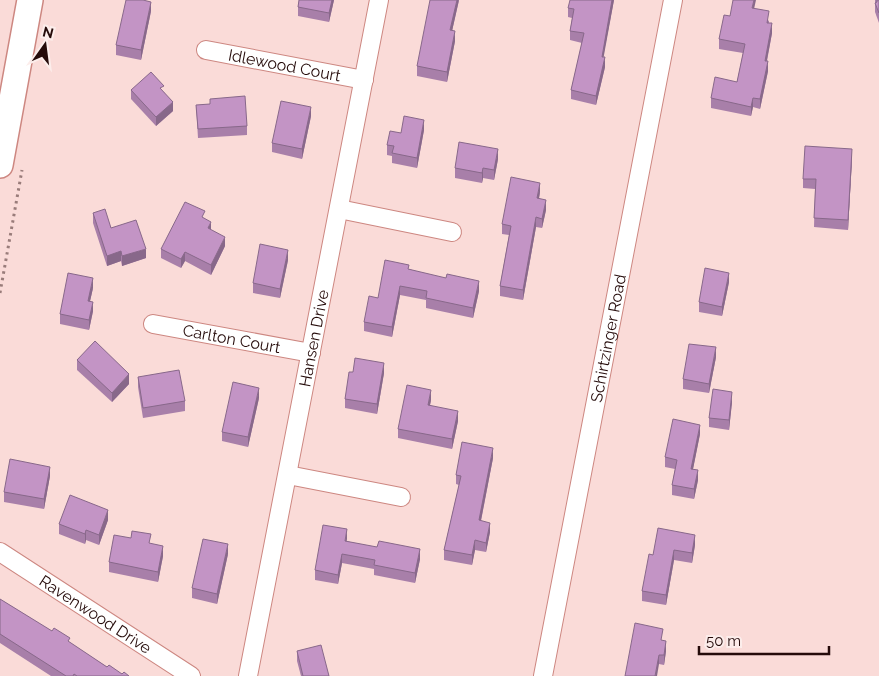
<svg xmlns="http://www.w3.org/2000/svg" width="879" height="676" font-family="Raleway,sans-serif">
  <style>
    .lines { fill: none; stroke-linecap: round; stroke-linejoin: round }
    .street-casing { stroke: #cd8781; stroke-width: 20 }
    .secondary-casing { stroke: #cd8781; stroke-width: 28 }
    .path { stroke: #997c7a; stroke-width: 3; stroke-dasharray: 2.5 4; stroke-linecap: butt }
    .street { stroke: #fff; stroke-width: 18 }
    .secondary { stroke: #fff; stroke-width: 25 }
    .wall { fill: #a87fa9 }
    .shaded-wall { fill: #88688a }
    .building { fill: #c394c5; stroke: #88688a }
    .labels { text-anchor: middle; stroke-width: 5; stroke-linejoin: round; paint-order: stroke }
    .street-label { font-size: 16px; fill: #250b0a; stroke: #fcedeb }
  </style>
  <rect width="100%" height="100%" fill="#fadbd8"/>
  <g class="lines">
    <defs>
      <g id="street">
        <path id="s1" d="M206 50 364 80"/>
        <polyline points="339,209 452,232"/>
        <path id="s2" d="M153 324 311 353"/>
        <polyline points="288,475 401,497"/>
        <path id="s3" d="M0 552 191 676"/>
        <path id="s4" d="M248 676 379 0"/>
        <path id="s5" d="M543 676 673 0"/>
      </g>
      <polyline id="secondary" points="0,165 30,0"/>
    </defs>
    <!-- street casing -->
    <use href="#street" class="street-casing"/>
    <!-- secondary casing -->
    <use href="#secondary" class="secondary-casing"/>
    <!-- path -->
    <polyline class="path" points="0,293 22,170"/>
    <!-- street -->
    <use href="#street" class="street"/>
    <!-- secondary -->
    <use href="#secondary" class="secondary"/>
  </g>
  <!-- wall -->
  <g class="wall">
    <polygon points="299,0 334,0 329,22 298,16 298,7"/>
    <polygon points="459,0 452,31 455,41 447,82 417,76 417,66"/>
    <polygon points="614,0 603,57 605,67 596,105 571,99 571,90 582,43 570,40 570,31 572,18 568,17 568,8"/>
    <polygon points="875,0 879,0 879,23 875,12"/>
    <polygon points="754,8 769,21 769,23 772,33 767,61 768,71 760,109 753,107 751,116 711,108 711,98 737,82 743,53 719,49 719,39 730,16"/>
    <polygon points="151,11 141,60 116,55 116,45"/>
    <polygon points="131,90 164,92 173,111 156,126 131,99"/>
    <polygon points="196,105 247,126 247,135 198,138"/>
    <polygon points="311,116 302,159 272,152 272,143"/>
    <polygon points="424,130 417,168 392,163 392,156 387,155 387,145 401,133"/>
    <polygon points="498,159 494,180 483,178 482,183 455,178 455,168"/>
    <polygon points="852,159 848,230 814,227 815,189 803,188 803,179"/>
    <polygon points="540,192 539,199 546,210 542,228 536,227 523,300 500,296 500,286 509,235 502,234 502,224"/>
    <polygon points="93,213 111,228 146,258 122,266 121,261 107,266 93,223"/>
    <polygon points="205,219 211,230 225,246 211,275 185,261 181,268 161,258 161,249"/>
    <polygon points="288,260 280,298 253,293 253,283"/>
    <polygon points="409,269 479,291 473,318 426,308 426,300 400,295 392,337 364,331 364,322 378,298"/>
    <polygon points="729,282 722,316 699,312 699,302"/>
    <polygon points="93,288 90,301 93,311 89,330 60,324 60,314"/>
    <polygon points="716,357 709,393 683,389 683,379"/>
    <polygon points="77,360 129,384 112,402 77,370"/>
    <polygon points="353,372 384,373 377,414 345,408 345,399"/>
    <polygon points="138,377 185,401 185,411 143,418 138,387"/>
    <polygon points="259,398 248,447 222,441 222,432"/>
    <polygon points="431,400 430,405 458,421 452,449 398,438 398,429"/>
    <polygon points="732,402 729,430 709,427 709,418"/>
    <polygon points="700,434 693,469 698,480 694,499 672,495 672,485 675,469 665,467 665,457"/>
    <polygon points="493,458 481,521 490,532 486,552 475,550 472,565 444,560 444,550 459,485 456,484 456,475"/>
    <polygon points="50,476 44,509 4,502 4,492"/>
    <polygon points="108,520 99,545 86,540 85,544 59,534 59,524"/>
    <polygon points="347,539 346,541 420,559 415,583 374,575 374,569 342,563 338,584 315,580 315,570"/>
    <polygon points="151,544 163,556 158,582 109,572 109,562"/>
    <polygon points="695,545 692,563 674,560 666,605 642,601 642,591 653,555"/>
    <polygon points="228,554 217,604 192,598 192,588"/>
    <polygon points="0,599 70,643 107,667 122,674 129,676 51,676 0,643"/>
    <polygon points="663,640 666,651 664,665 659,664 625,676"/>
    <polygon points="297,651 329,676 301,676 297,661"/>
  </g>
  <!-- shaded-wall -->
  <g class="shaded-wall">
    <polygon points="332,0 334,0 329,22 329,13"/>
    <polygon points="457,0 459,0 450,40 450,30"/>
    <polygon points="612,0 614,0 602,66 602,57"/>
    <polygon points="754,0 756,0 752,18 752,8"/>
    <polygon points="151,2 151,11 141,60 141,50"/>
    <polygon points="772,23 772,33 765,70 765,61"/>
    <polygon points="455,31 455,41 447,82 447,72"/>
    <polygon points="605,57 605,67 596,105 596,96"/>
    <polygon points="768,61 768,71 760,109 760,99"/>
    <polygon points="753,98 753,107 751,116 751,107"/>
    <polygon points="173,102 173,111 156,126 156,117"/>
    <polygon points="311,107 311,116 302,159 302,149"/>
    <polygon points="424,120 424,130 417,168 417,158"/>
    <polygon points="498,149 498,159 494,180 494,170"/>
    <polygon points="852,149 852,159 848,230 848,220"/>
    <polygon points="483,168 483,178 482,183 482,173"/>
    <polygon points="540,183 540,192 537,208 537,198"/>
    <polygon points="546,200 546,210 542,228 542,219"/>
    <polygon points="536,217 536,227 523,300 523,290"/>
    <polygon points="211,222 211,232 208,228"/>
    <polygon points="225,237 225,246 211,275 211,265"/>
    <polygon points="146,249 146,258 122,266 122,256"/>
    <polygon points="288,250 288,260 280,298 280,289"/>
    <polygon points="121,251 121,261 107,266 107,256"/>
    <polygon points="185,252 185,261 181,268 181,259"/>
    <polygon points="729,273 729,282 722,316 722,307"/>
    <polygon points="93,278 93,288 88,310 88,301"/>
    <polygon points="479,281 479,291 473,318 473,308"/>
    <polygon points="400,286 400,295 392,337 392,327"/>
    <polygon points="93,302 93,311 89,330 89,320"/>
    <polygon points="716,347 716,357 709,393 709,384"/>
    <polygon points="384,363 384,373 377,414 377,404"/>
    <polygon points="129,374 129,384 112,402 112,393"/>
    <polygon points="259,388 259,398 248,447 248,437"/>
    <polygon points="431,390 431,400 428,415 428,405"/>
    <polygon points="732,392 732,402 729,430 729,420"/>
    <polygon points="458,411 458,421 452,449 452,439"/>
    <polygon points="700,425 700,434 691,479 691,469"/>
    <polygon points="493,448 493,458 479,530 479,520"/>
    <polygon points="50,467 50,476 44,509 44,499"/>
    <polygon points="698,470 698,480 694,499 694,489"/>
    <polygon points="108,510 108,520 99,545 99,535"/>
    <polygon points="490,523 490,532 486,552 486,543"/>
    <polygon points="347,529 347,539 345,551 345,541"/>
    <polygon points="86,530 86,540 85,544 85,534"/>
    <polygon points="695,535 695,545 692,563 692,553"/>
    <polygon points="475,540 475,550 472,565 472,555"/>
    <polygon points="228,544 228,554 217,604 217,594"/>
    <polygon points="163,546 163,556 158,582 158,572"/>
    <polygon points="420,549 420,559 415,583 415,573"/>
    <polygon points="674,550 674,560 666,605 666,595"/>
    <polygon points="342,554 342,563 338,584 338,575"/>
    <polygon points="666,641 666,651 664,665 664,655"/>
    <polygon points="659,655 659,664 657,676 655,676"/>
  </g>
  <!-- building -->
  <g class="building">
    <polygon points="126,0 143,0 151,2 141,50 116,45"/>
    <polygon points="299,0 332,0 329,13 298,7"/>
    <polygon points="430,0 457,0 450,30 455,31 447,72 417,66"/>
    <polygon points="570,0 612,0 602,57 605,57 596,96 571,90 584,33 570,31 574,9 568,8"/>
    <polygon points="733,0 754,0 752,8 769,11 767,23 772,23 765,61 768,61 760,99 753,98 751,107 711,98 715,77 737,82 745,44 719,39 724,15 730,16"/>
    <polygon points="877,0 879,0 879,13 875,3 877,2"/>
    <polygon points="151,72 164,86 160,88 173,102 156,117 131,90"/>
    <polygon points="245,96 247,126 198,129 196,105 210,104 210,99"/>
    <polygon points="281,101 311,107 302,149 272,143"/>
    <polygon points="404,116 424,120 417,158 392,153 394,146 387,145 390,131 401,133"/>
    <polygon points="459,142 498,149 494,170 483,168 482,173 455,168"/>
    <polygon points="805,146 852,149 848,220 814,218 816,179 803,179"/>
    <polygon points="511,177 540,183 537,198 546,200 542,219 536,217 523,290 500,286 511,226 502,224"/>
    <polygon points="185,202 205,211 202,217 211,222 208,228 225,237 211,265 185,252 181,259 161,249"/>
    <polygon points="105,209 111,228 136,220 146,249 122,256 121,251 107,256 93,213"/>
    <polygon points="260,244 288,250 280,289 253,283"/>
    <polygon points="385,260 409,265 408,269 446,278 447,274 479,281 473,308 426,298 427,291 400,286 392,327 364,322 369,296 378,298"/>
    <polygon points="705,268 729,273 722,307 699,302"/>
    <polygon points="68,273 93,278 88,301 93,302 89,320 60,314"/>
    <polygon points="95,341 129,374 112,393 77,360"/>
    <polygon points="689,344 716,347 709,384 683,379"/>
    <polygon points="355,358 384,363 377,404 345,399 349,372 353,372"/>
    <polygon points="179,370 185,401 143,408 138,377"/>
    <polygon points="233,382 259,388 248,437 222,432"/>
    <polygon points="407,385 431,390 428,405 458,411 452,439 398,429"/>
    <polygon points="713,389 732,392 729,420 709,418"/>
    <polygon points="673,419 700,425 691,469 698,470 694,489 672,485 677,460 665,457"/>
    <polygon points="462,442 493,448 479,520 490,523 486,543 475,540 472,555 444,550 461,476 456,475"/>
    <polygon points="10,459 50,467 44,499 4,492"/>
    <polygon points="70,495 108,510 99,535 86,530 85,534 59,524"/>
    <polygon points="323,525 347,529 345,541 377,547 379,541 420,549 415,573 374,565 375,560 342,554 338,575 315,570"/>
    <polygon points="658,528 695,535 692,553 674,550 666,595 642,591 649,554 653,555"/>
    <polygon points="132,531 151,534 149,543 163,546 158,572 109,562 114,535 131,538"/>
    <polygon points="203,539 228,544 217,594 192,588"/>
    <polygon points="0,599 52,631 54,628 70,638 68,641 107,667 109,665 122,674 124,672 129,676 77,676 74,674 73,676 66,676 0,634"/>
    <polygon points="635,623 663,629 661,640 666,641 664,655 659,655 655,676 625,676"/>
    <polygon points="321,645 329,676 303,676 297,651"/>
  </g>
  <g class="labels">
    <!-- street labels -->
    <g class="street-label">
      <text dy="6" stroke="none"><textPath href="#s1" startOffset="80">Idlewood Court</textPath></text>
      <text dy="6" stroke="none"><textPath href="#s4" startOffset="344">Hansen Drive</textPath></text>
      <text dy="6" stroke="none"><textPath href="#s5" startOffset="344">Schirtzinger Road</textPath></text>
      <text dy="6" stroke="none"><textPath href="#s2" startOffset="80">Carlton Court</textPath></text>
      <text dy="6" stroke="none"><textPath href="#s3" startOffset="114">Ravenwood Drive</textPath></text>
    </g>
  </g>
  <!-- north arrow -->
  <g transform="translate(45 45) rotate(14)" stroke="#fcedeb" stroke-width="4" paint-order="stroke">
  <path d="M0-4L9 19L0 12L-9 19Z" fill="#250b0a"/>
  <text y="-8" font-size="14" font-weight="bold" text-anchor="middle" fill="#250b0a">N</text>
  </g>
  <!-- scale -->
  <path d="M699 646v8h130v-8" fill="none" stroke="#250b0a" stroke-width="2.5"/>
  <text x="706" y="646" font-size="15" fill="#250b0a" stroke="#fcedeb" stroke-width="4" paint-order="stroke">50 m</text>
</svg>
